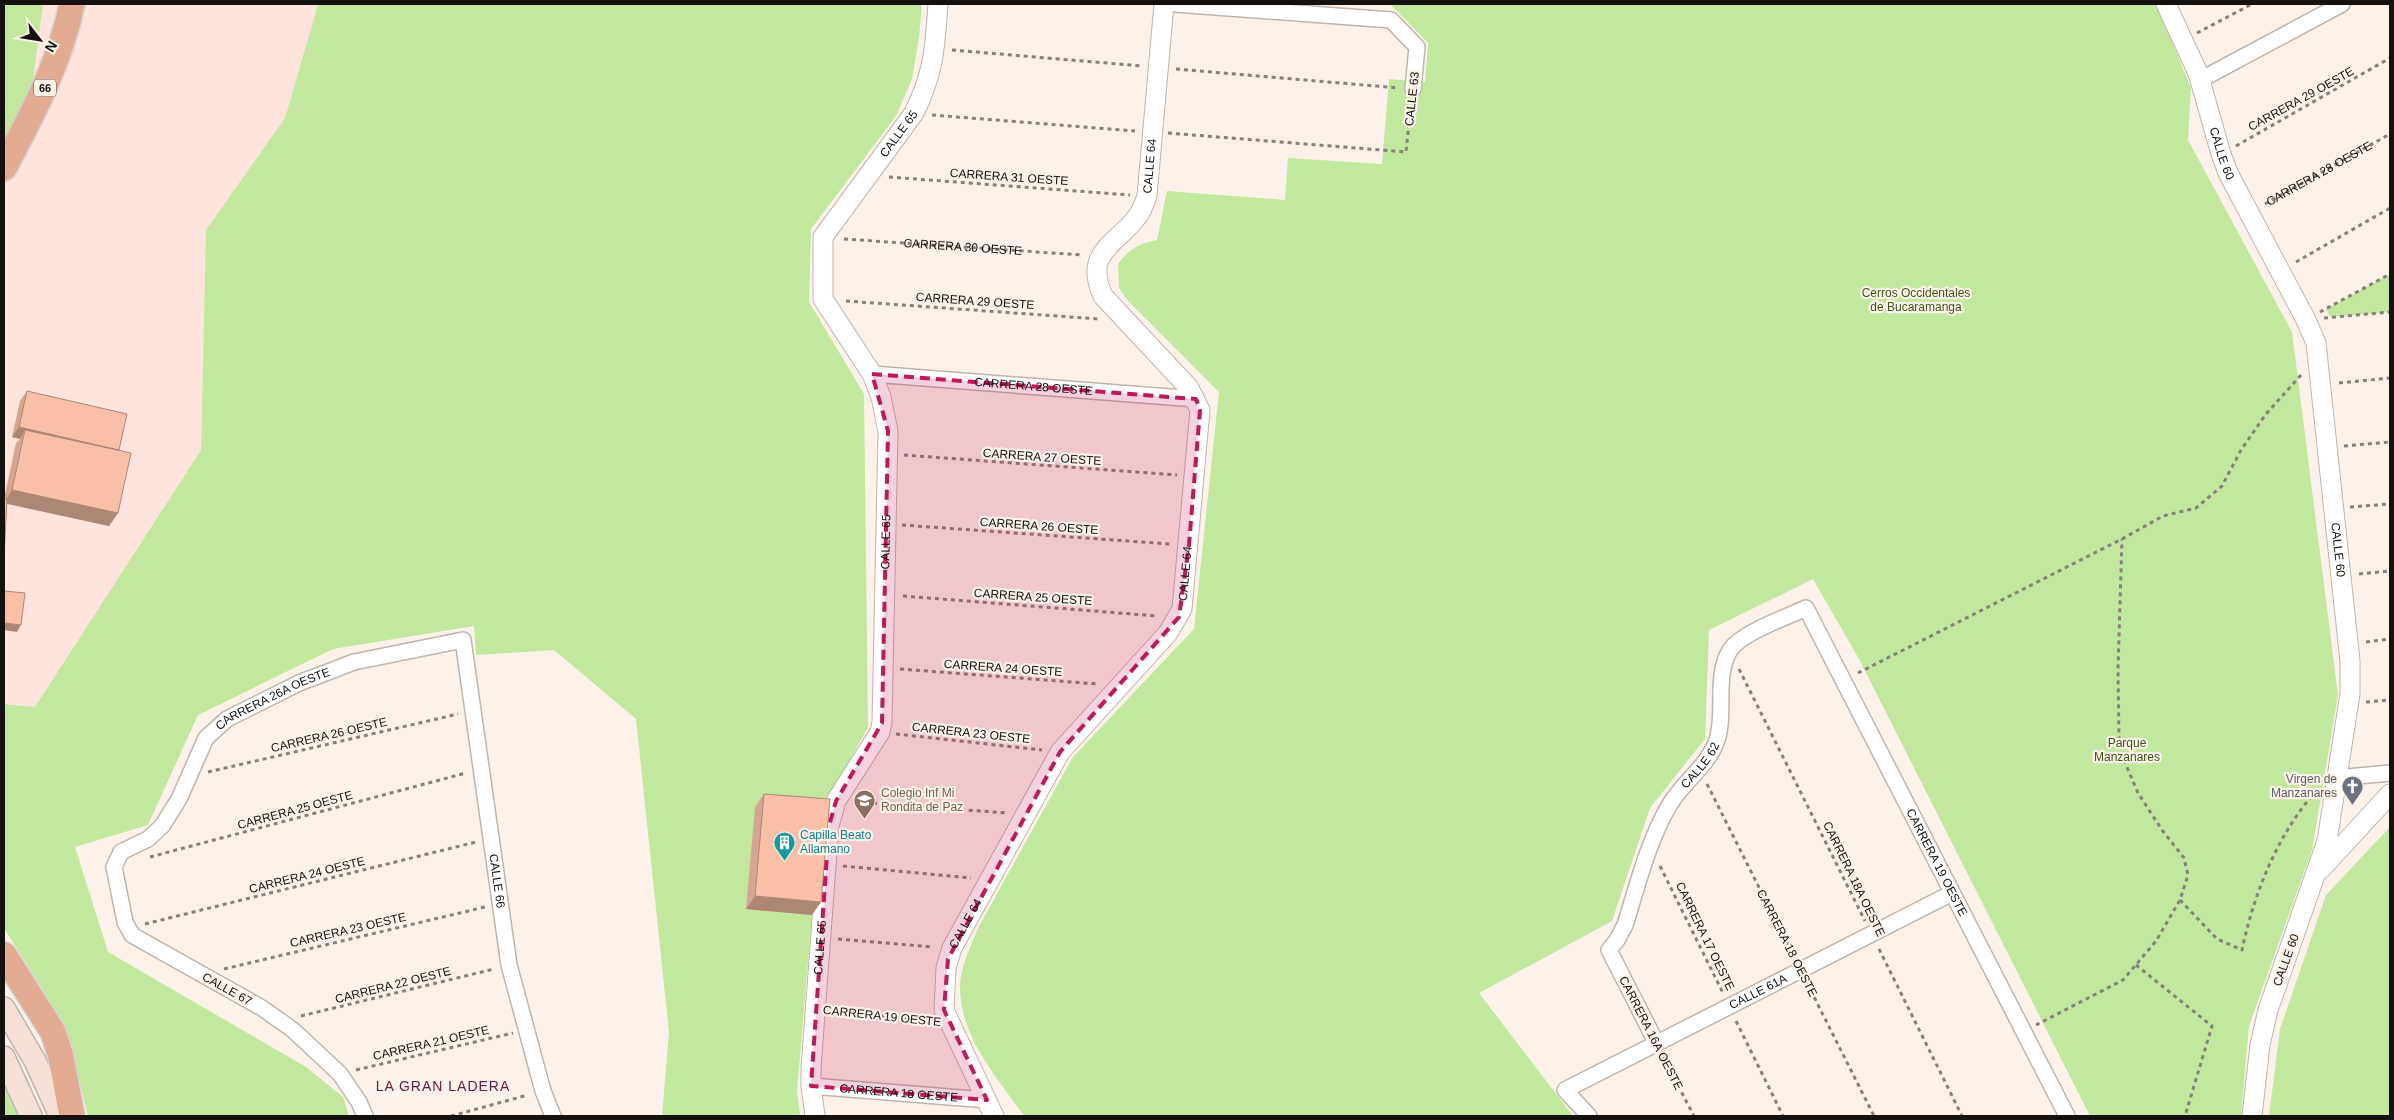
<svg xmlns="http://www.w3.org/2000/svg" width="2394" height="1120" font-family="Arial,sans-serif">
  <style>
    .industrial { fill: #fee4dd }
    .green { fill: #c1e89c }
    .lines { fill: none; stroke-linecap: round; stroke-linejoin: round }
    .minor-casing { stroke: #bfb5ac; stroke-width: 18 }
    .tertiary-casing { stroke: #bfb5ac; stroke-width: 21 }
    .secondary-casing { stroke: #bfb5ac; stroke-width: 24 }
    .trunk-casing { stroke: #d5d4d4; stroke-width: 28 }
    .path { stroke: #88807a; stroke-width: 3; stroke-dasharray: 4 4; stroke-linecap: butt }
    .minor { stroke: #fff; stroke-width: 15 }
    .tertiary { stroke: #fff; stroke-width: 19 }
    .secondary { stroke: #f4e0d6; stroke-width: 21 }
    .trunk { stroke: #e3ac92; stroke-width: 25 }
    .wall { fill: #d6a590 }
    .shaded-wall { fill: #ae8675 }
    .building { fill: #f9c0a7; stroke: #ae8675 }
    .marked { fill: #c2185b; fill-opacity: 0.2; stroke: #c2185b; stroke-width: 4; stroke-dasharray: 10 6; stroke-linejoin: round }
    .labels { text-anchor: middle; stroke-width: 4.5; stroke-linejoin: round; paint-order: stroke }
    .shield { fill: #fdf2e9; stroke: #5b5450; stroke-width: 1 }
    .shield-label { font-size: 11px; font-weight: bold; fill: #15110e }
    .street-label { font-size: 12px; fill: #15110e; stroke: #fdf2e9 }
    .park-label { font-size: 12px; fill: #3c571b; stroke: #fdf2e9 }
    .worship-label { font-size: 12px; fill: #5b616d; stroke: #fdf2e9; text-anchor: end }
    .education-label { font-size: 12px; fill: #785e54; stroke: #fdf2e9; text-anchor: start }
    .culture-label { font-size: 12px; fill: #0d838f; stroke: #fdf2e9; text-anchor: start }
    .neighbourhood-label { font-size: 14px; letter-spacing: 1px; fill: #622241; stroke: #fdf2e9 }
  </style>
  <rect width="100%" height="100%" fill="#fdf2e9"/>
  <!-- industrial -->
  <polygon class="industrial" points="4,4 318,4 285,118 206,230 201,450 35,707 4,704"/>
  <!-- green -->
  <g class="green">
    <polygon points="4,4 43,4 33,79 4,149"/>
    <polygon points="318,4 922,4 919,38 912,79 896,116 811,229 809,302 864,394 868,727 821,812 746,909 812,915 797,1091 800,1116 662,1116 669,1032 636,719 554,650 476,655 474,626 333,649 198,715 148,825 75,847 108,952 306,1067 343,1097 349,1116 88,1116 66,1027 4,928 4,704 35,707 201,450 206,230 285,118"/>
    <path d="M1390 4H2156L2191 88 2188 140 2292 332 2338 695 2312 850 2249 1026 2241 1116H2090L1859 659 1813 579 1709 630 1705 739 1650 808 1612 921 1479 993 1573 1116H1024C997 1077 960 1037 960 987 960 967 971 946 978 928L1073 757 1194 629 1219 392 1127 300 1119 288 1118 264C1129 249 1138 244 1157 240L1167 191 1285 200 1288 158 1382 164 1389 79 1425 82 1428 43Z"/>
    <polygon points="2390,274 2390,312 2330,317 2326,309"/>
    <polygon points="2390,827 2390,1116 2269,1116 2280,1029 2326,895"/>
    <polygon points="4,1080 19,1116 4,1116"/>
  </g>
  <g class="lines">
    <defs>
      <g id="minor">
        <polyline points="1175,4 1391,20 1417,47 1413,89"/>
        <polyline points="2200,80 2342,4"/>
        <path id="s3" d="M872 374 1196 399"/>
        <polyline points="2337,778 2390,773"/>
        <path id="s4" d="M1657 1044 1609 950 1617 940 1625 925C1638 884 1648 841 1670 804 1684 781 1708 766 1717 740 1726 712 1714 677 1730 650 1741 633 1787 617 1806 608L2067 1116"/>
        <path id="s5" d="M811 1086 987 1100"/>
        <path id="s6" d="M365 1116 359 1102 340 1074 293 1030 262 1008 132 935 125 922 114 867 121 852 148 839 162 826 179 799 206 738 227 719 299 683 354 662 463 640 509 965 543 1091 553 1116"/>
        <path id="s7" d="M1589 1116 1565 1090 1952 893"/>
      </g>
      <g id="tertiary">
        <path id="s8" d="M2166 4 2198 73 2221 154 2228 173 2306 320 2316 343 2350 661V694L2327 841 2268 1010 2260 1045 2252 1116"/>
        <polyline points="2321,869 2390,794"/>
        <path id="s9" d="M815 1116 811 1086V1068L829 826 836 801 880 732 882 723 888 431 881 397 872 374 823 299V237L914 113C934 73 935 47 938 4"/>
        <path id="s10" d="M994 1116 944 1010 946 968 952 948 1060 752 1168 633 1182 609 1200 410 1189 388 1103 296C1083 252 1116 245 1137 217 1142 211 1144 204 1147 196L1164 4"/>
      </g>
      <g id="secondary">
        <polyline points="4,1008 35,1061 60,1116"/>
        <polyline points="4,1057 31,1116"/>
      </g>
      <g id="trunk">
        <path d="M4 168C32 115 60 63 72 4"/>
        <polyline points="4,955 53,1032 61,1057 72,1116"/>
      </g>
    </defs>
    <!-- minor casing -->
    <use href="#minor" class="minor-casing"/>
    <!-- tertiary casing -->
    <use href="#tertiary" class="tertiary-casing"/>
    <!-- secondary casing -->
    <use href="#secondary" class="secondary-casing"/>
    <!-- trunk casing -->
    <use href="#trunk" class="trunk-casing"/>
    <!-- path -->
    <g class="path">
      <polyline points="2197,33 2252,4"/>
      <polyline points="952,50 1142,66"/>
      <polyline points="1176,69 1399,88"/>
      <polyline points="932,115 1135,131"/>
      <polyline points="1168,133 1406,152 1411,104"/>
      <polyline points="2236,146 2390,58"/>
      <polyline points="889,177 1130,195"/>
      <path id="s1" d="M2265 204 2390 134"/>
      <path id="s2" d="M844 239 1082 255"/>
      <polyline points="2296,262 2390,208"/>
      <polyline points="846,301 1099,319"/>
      <polyline points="2320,312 2390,274"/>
      <polyline points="2324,318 2390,312"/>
      <polyline points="2339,383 2390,378"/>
      <polyline points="2344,446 2390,442"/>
      <polyline points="904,455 1177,475"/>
      <polyline points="2350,507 2390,504"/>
      <polyline points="902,525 1170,544"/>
      <polyline points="2359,574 2390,571"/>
      <polyline points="903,596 1158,616"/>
      <polyline points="2366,642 2390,639"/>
      <polyline points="900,669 1098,684"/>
      <polyline points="1739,669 1865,921"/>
      <polyline points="1858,673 2122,539 2163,516 2196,508 2222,486 2241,450 2266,414 2301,375"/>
      <polyline points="2366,702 2390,700"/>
      <polyline points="896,734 1042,750"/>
      <polyline points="208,772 458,714"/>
      <polyline points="1707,784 1794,957"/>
      <polyline points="857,802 1008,813"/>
      <polyline points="150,857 466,773"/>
      <polyline points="843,866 971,878"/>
      <polyline points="1660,866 1723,993"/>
      <path d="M2180 900 2217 939 2242 950C2254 893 2278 833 2317 790"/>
      <polyline points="145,924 476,842"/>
      <polyline points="838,939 933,947"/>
      <polyline points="1879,949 1962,1116"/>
      <polyline points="2136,965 2212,1026 2185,1116"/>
      <polyline points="224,969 485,907"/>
      <polyline points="1807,983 1874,1116"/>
      <polyline points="833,1011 929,1021"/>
      <polyline points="301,1016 494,969"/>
      <polyline points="1736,1021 1783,1116"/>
      <polyline points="2036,1025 2123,980 2156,941 2180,900 2188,875 2184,858 2162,830 2138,793 2126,765 2119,739 2118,669 2122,539"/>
      <polyline points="1663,1057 1694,1116"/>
      <polyline points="356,1070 513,1033"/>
      <polyline points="451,1116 528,1095"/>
    </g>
    <!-- minor -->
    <use href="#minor" class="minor"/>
    <!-- tertiary -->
    <use href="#tertiary" class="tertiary"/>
    <!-- secondary -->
    <use href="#secondary" class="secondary"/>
    <!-- trunk -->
    <use href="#trunk" class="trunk"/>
  </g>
  <!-- wall -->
  <g class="wall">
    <polygon points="27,391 119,450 118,513 109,526 7,504 4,499 16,443 20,439 12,437 20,401"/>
    <polygon points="764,794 812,915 746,909 755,807"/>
  </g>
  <!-- shaded-wall -->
  <g class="shaded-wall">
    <polygon points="19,427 119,450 112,459 25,430 20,439 12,437"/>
    <polygon points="12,490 118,513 109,526 4,503"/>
    <polygon points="4,623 21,625 17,632 4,630"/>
    <polygon points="755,896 821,902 812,915 746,909"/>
  </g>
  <!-- building -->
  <g class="building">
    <polygon points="27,391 127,414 119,450 19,427"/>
    <polygon points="25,430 131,453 118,513 12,490"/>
    <polygon points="4,499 7,499 4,558"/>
    <polygon points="4,591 25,593 21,625 4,623"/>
    <polygon points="764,794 830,799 821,902 755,896"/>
  </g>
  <!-- marked area -->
  <path class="marked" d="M872 374 1196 399 1200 410 1189 545 1179 617 1060 752 948 959 944 1010 987 1100 811 1086 829 826 836 801 882 723 888 431Z"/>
  <!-- icons -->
  <defs>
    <symbol id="church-pin" viewBox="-11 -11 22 30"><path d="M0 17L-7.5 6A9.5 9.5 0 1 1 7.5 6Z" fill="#6b7280" stroke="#fdf2e9"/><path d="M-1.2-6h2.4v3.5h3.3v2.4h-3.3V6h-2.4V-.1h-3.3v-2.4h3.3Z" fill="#fff"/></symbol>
    <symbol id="school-pin" viewBox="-11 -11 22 30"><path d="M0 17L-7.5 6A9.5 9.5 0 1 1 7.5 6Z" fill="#8d6e63" stroke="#fdf2e9"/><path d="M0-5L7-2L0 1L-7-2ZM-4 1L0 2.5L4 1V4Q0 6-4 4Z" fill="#fff"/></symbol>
    <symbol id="building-pin" viewBox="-11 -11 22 30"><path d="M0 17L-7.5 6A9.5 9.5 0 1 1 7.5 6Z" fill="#0f9aa8" stroke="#fdf2e9"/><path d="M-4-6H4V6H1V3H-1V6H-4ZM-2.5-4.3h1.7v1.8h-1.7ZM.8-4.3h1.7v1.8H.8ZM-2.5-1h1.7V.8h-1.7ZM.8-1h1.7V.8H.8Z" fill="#fff"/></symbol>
  </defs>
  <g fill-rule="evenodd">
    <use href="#church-pin" x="2340" y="774" width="25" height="34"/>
    <use href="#school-pin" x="852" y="788" width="25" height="34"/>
    <use href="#building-pin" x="772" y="830" width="25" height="34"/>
  </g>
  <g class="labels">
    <!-- shield labels -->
    <rect class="shield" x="34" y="79.5" width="22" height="17" rx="4"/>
    <g class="shield-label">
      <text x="45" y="92">66</text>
    </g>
    <!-- street labels -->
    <g class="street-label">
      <text transform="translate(1412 99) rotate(-84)" y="4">CALLE 63</text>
      <text transform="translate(2301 99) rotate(-29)" y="4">CARRERA 29 OESTE</text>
      <text dy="4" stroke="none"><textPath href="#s9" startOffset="1039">CALLE 65</textPath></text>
      <text dy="4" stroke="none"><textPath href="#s8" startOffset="160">CALLE 60</textPath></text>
      <text dy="4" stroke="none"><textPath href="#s10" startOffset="1091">CALLE 64</textPath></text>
      <text dy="4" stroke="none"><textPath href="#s1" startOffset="62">CARRERA 28 OESTE</textPath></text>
      <text transform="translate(1009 177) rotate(4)" y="4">CARRERA 31 OESTE</text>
      <text dy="4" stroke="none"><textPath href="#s2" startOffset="119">CARRERA 30 OESTE</textPath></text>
      <text transform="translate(975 301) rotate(4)" y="4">CARRERA 29 OESTE</text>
      <text dy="4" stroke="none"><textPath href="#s3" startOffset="162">CARRERA 28 OESTE</textPath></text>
      <text transform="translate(1042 457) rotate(4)" y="4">CARRERA 27 OESTE</text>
      <text transform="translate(1039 526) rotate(4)" y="4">CARRERA 26 OESTE</text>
      <text dy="4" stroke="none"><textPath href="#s9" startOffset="589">CALLE 65</textPath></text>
      <text dy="4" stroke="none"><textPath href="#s8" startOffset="580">CALLE 60</textPath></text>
      <text dy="4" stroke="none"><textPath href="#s10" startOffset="628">CALLE 64</textPath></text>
      <text transform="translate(1033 597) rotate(4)" y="4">CARRERA 25 OESTE</text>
      <text transform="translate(1003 668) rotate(4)" y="4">CARRERA 24 OESTE</text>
      <text dy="4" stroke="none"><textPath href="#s6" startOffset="614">CARRERA 26A OESTE</textPath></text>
      <text transform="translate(971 733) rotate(6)" y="4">CARRERA 23 OESTE</text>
      <text transform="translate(329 735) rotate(-13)" y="4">CARRERA 26 OESTE</text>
      <text dy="4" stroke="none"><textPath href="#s4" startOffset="314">CALLE 62</textPath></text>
      <text transform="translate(295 810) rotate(-15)" y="4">CARRERA 25 OESTE</text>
      <text dy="4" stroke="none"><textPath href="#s4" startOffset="810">CARRERA 19 OESTE</textPath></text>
      <text transform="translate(307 875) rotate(-14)" y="4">CARRERA 24 OESTE</text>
      <text transform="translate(1854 879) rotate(64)" y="4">CARRERA 18A OESTE</text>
      <text dy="4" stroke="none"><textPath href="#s6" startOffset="1058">CALLE 66</textPath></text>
      <text dy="4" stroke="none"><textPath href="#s10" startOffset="208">CALLE 64</textPath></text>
      <text transform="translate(348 930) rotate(-13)" y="4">CARRERA 23 OESTE</text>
      <text transform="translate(1705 936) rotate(64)" y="4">CARRERA 17 OESTE</text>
      <text transform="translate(1787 943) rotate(63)" y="4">CARRERA 18 OESTE</text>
      <text dy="4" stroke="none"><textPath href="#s9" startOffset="169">CALLE 65</textPath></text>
      <text transform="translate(2286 960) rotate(-70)" y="4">CALLE 60</text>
      <text transform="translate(393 985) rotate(-14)" y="4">CARRERA 22 OESTE</text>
      <text transform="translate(227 989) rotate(29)" y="4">CALLE 67</text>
      <text dy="4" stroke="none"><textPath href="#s7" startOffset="252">CALLE 61A</textPath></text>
      <text transform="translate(882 1016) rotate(6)" y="4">CARRERA 19 OESTE</text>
      <text transform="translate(1651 1033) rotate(63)" y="4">CARRERA 16A OESTE</text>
      <text transform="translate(431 1043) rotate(-13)" y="4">CARRERA 21 OESTE</text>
      <text dy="4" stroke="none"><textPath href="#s5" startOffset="88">CARRERA 18 OESTE</textPath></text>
    </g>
    <!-- park labels -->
    <g class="park-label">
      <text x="1916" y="297">Cerros Occidentales<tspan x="1916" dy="14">de Bucaramanga</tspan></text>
      <text x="2127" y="747">Parque<tspan x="2127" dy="14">Manzanares</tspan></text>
    </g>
    <!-- worship labels -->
    <g class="worship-label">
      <text x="2337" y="783">Virgen de<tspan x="2337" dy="14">Manzanares</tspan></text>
    </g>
    <!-- education labels -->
    <g class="education-label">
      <text x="881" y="797">Colegio Inf Mi<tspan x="881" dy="14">Rondita de Paz</tspan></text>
    </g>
    <!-- culture labels -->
    <g class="culture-label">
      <text x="800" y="839">Capilla Beato<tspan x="800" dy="14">Allamano</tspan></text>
    </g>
    <!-- neighbourhood labels -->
    <g class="neighbourhood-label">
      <text x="443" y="1091">LA GRAN LADERA</text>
    </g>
  </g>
  <!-- border -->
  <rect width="2394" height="1120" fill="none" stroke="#15110e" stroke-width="10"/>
  <!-- north arrow -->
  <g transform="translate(40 40) rotate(121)" stroke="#fdf2e9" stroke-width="4" paint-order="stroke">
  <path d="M0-4L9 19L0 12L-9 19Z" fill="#15110e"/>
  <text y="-8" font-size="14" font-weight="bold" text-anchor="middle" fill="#15110e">N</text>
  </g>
</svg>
